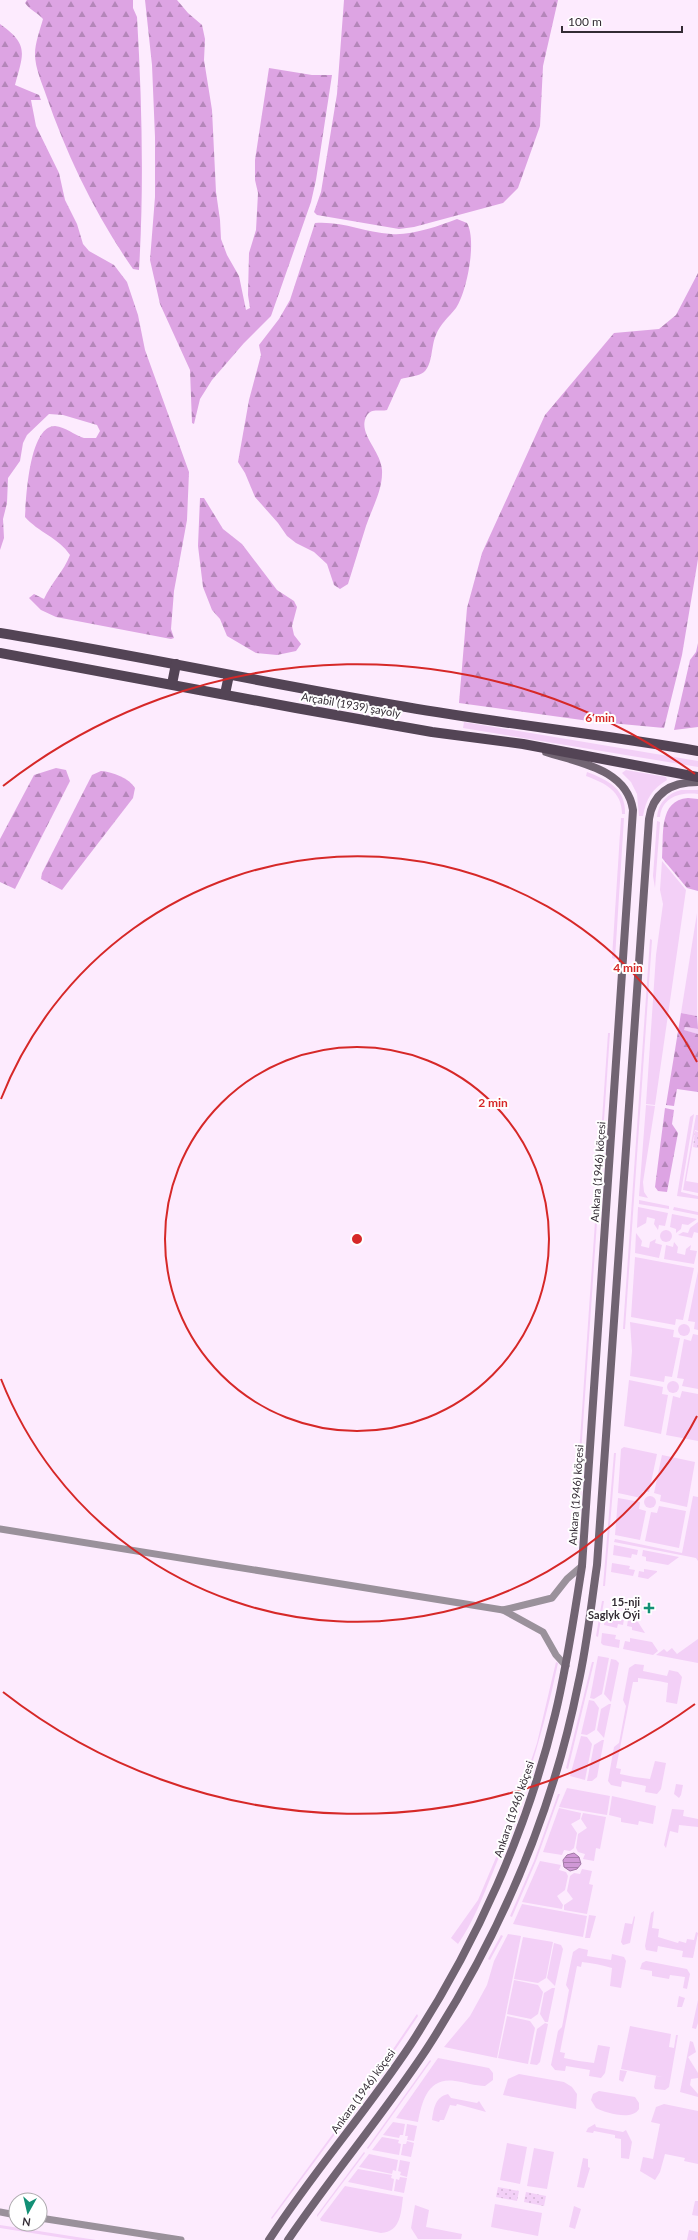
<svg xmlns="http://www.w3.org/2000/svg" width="698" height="2240" font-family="Lato,sans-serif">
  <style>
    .grass { fill: #f3d0f7 }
    .forest { fill: url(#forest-firs) }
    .park { fill: url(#park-dots) }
    .water { fill: url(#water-rules); stroke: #a177a5 }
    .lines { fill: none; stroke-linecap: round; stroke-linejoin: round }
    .minor { stroke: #9a919b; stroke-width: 7 }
    .secondary { stroke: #716472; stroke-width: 8 }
    .primary { stroke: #534455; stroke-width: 10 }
    .ring { fill: none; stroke: #d62828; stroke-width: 2 }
    .poi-dot { fill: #139076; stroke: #fff; stroke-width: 1.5 }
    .labels { text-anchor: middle; stroke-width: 4; stroke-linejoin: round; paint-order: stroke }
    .street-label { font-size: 11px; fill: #332b34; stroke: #fff }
    .poi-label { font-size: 11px; font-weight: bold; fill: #332b34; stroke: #fff; text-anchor: end }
    .centre { fill: #d62828; stroke: #fff; stroke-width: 2 }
    .ring-label { font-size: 12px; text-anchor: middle; font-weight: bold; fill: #d62828; stroke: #fff; stroke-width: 4; stroke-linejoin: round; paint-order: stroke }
  </style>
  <defs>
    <pattern id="forest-firs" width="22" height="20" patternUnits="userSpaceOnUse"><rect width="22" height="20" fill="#dda4e3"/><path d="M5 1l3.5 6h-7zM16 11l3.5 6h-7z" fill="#b486b9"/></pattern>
    <pattern id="park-dots" width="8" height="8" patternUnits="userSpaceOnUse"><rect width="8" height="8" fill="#f3d0f7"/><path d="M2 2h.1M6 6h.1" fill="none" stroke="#d1b3d4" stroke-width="1.8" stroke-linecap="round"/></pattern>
    <pattern id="water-rules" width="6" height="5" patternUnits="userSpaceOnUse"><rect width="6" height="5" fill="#d098d6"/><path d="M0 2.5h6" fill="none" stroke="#a97cae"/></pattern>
  </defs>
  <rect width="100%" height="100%" fill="#fdebfe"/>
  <!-- grass -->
  <g class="grass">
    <polygon points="464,722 698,761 698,767 463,728"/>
    <path d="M626 770 666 777 667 780C652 789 646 799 643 816H639L637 794 631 782 622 773Z"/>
    <path d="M587 772C608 780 626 789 625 814H622C622 791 605 783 586 776Z"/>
    <path d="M681 790H698V794C680 792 662 797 660 817H657C658 803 668 793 681 790Z"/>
    <polygon points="621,818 624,818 615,959 612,958"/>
    <polygon points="657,821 660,822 655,888 653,876"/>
    <polygon points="662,861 686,890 655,1105 646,1104 656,955 663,904 660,890"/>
    <polygon points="697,913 697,1016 681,1013"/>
    <polygon points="650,939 652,940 625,1329 623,1329"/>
    <polygon points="685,1027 698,1029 698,1034 683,1030"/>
    <polygon points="608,1033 610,1033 581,1454 579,1454"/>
    <polygon points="646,1105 655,1106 643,1182 644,1192 648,1198 639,1196"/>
    <polygon points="694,1114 681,1192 698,1196 698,1199 677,1196 690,1117"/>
    <polygon points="696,1115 698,1115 698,1131 695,1130 686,1181 698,1183 698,1193 683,1190"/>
    <polygon points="639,1200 669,1206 669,1209 639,1204"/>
    <polygon points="638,1207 668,1213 665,1226 659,1225 658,1230 654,1224 655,1219 647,1217 646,1223 637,1228"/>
    <polygon points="674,1207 698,1212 698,1215 673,1210"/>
    <polygon points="672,1214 697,1219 688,1225 682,1224 681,1229 676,1233 676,1229 670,1227"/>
    <polygon points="698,1222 698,1233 694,1232 692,1238 678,1235 683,1232 688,1233 690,1228"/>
    <circle cx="666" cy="1236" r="6"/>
    <polygon points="636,1233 642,1241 641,1246 649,1248 650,1242 656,1239 655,1243 662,1245 659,1258 635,1253"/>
    <polygon points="674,1242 678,1247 677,1253 685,1255 686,1249 691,1245 690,1250 697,1251 694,1264 664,1259 666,1245 673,1247"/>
    <polygon points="635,1257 694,1268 683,1320 676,1319 675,1325 631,1317"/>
    <polygon points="698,1271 698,1330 694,1329 695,1322 688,1321"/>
    <polygon points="630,1322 674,1330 673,1337 680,1338 672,1377 665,1376 664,1382 630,1376 632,1351"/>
    <circle cx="684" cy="1330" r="6"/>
    <polygon points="693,1334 698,1335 698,1389 682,1386 684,1379 677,1378 684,1339 691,1341"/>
    <polygon points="629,1380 663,1387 662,1394 668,1395 661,1434 624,1426"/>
    <circle cx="673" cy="1387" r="6"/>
    <polygon points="682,1391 698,1394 698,1441 666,1435 673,1396 680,1398"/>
    <polygon points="624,1447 657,1454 649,1492 643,1491 641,1498 618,1493 621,1449"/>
    <polygon points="614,1453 616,1453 605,1586 603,1586"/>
    <polygon points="662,1455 695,1462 687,1507 660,1501 661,1495 654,1493"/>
    <circle cx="650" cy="1502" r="6"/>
    <polygon points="693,1496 698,1497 698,1561 696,1558 614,1542 615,1539 682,1553"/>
    <polygon points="618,1498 640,1502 639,1509 646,1511 640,1540 615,1535"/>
    <polygon points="659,1506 686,1511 679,1548 645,1541 651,1512 657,1513"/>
    <polygon points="614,1545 638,1550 637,1555 632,1554 631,1558 613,1555"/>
    <polygon points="643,1550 679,1557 668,1565 646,1561 646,1557 642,1556"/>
    <polygon points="612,1563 630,1566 629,1569 635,1570 633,1576 611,1572"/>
    <polygon points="644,1569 657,1571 657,1572 648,1579 638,1577 639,1571 644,1572"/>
    <polygon points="602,1601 604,1601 598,1637 596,1636"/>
    <polygon points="605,1616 624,1619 623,1625 618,1624 617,1628 604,1625"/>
    <polygon points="628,1620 638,1622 645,1633 632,1630 632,1627 627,1626"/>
    <polygon points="602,1633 616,1635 615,1639 620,1640 619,1648 603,1645 601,1643"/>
    <polygon points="630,1638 652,1642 658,1651 653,1655 623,1649 625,1641 630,1642"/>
    <polygon points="698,1639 698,1663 656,1655 664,1649 667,1652 672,1648 677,1654"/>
    <polygon points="598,1656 609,1658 602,1694 594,1699 590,1698"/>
    <polygon points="611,1659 616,1660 619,1663 611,1702 604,1694"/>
    <path d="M556 1662 558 1663C543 1735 521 1804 493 1872 483 1896 473 1923 458 1944L451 1938 478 1900 508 1829 537 1743Z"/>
    <polygon points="592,1662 594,1662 568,1769 566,1768"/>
    <path d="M635 1664 644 1665 643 1671 667 1676 669 1670 678 1672 682 1677 677 1704 666 1702 668 1683C659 1681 648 1679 638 1678V1682H633L616 1768 621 1769 620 1774C629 1776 640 1778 650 1779L655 1761 666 1763 661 1789 657 1794 645 1792 646 1786 622 1781 621 1787 611 1785 608 1781 614 1747 619 1743 626 1706 623 1700 629 1668Z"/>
    <polygon points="589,1700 594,1701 599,1708 595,1730 587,1735 581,1734"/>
    <polygon points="609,1704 611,1704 604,1738 597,1730 601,1709"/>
    <polygon points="581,1736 587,1737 592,1744 585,1780 570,1776"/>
    <polygon points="602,1740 604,1740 597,1777 592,1781 587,1781 594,1745"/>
    <polygon points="676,1784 683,1785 681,1795 679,1798 674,1794"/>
    <polygon points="567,1788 610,1796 607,1815 559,1807"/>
    <polygon points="558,1794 560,1794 536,1861 512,1917 510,1916 534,1861"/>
    <polygon points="612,1796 656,1806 653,1824 639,1821 638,1825 621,1822 621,1818 609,1815"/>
    <polygon points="559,1808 581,1813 580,1819 571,1824 577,1833 574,1848 570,1851 564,1850 562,1855 543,1852"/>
    <polygon points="672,1809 684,1810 683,1816 698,1819 698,1827 679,1825 678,1833 670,1831 666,1848 664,1845"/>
    <polygon points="583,1813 606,1817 600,1849 596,1848 594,1861 583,1859 585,1854 578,1852 576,1848 578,1834 587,1828 581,1819"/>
    <polygon points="540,1861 561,1865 559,1870 566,1872 568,1876 565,1890 557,1896 563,1905 562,1909 522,1902"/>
    <polygon points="582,1869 592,1871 589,1884 593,1885 587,1914 564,1910 564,1905 573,1899 567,1891 570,1876 574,1873 580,1874"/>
    <polygon points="522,1904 587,1916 583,1937 513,1924"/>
    <polygon points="654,1911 652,1928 659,1929 658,1937 678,1943 679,1941 686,1943 687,1939 694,1940 696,1932 698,1933 693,1958 682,1957 683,1951 658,1946 657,1952 646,1950 645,1946 651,1913"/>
    <polygon points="589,1915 596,1916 590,1938 585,1938"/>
    <polygon points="634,1916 635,1917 630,1943 623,1945 621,1942 625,1923 632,1924"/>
    <polygon points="508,1934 521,1936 497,2058 444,2047 470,2016 487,1985 494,1961"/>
    <polygon points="501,1935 503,1936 490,1960 488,1959"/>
    <polygon points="523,1937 553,1942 546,1978 538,1983 514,1979"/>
    <polygon points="554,1943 561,1945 563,1949 555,1986 547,1978"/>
    <path d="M579 1948 588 1950 587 1956 611 1960 612 1954 624 1957 626 1961 621 1988 610 1986 612 1968C602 1965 592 1963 582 1962L581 1967 577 1966 560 2052 565 2053 564 2058C573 2060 585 2062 594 2063L598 2045 610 2047 605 2073 601 2078 589 2076 590 2070 566 2066 565 2071 555 2070 551 2065 558 2031 562 2027 569 1990 566 1985 573 1952Z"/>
    <polygon points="646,1961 687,1969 690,1974 687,1989 683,1988 685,1977 670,1975 669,1979 652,1976 652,1971 640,1969 642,1963"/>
    <polygon points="514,1980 538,1985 543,1992 538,2014 531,2019 507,2014"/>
    <polygon points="552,1988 555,1988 548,2022 545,2022 540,2014 544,1993"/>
    <polygon points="679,1996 685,1998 682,2007 677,2007"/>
    <polygon points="698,2000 698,2023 696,2029 692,2028"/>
    <polygon points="417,2014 418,2016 370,2087 272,2219 271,2218 368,2086"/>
    <polygon points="507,2016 530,2021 535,2028 528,2064 498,2058"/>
    <polygon points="545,2023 548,2024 540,2062 537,2065 530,2064 537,2029"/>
    <polygon points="630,2026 671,2034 669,2047 674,2048 676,2035 678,2035 669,2087 665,2090 655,2089 654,2087 656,2076 663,2077 621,2069"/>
    <polygon points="690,2041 693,2042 696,2052 688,2057 698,2073 698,2078 691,2079 690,2085 698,2094 698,2097 680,2092"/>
    <path d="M438 2058 489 2068 493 2073V2080L485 2086C475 2086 465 2082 455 2081 428 2077 422 2101 418 2122L396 2118Z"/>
    <polygon points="430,2060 431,2061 368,2149 367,2148"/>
    <polygon points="620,2070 627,2071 623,2082 619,2080"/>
    <polygon points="519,2074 564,2082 572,2087 577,2094 576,2109 503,2095 508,2079"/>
    <path d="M599 2091 635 2097 639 2103V2109C632 2121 606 2113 596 2108L591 2100 593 2094Z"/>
    <path d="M448 2094 451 2098 477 2103 479 2101 486 2112 457 2104 456 2106 450 2105 444 2120H440L439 2122 432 2120C434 2108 435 2097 448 2094Z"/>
    <polygon points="664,2104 698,2111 698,2164 684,2161 685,2158 665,2154 660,2172 655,2180 640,2171 643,2157 653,2159 660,2124 651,2122 656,2107"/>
    <polygon points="393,2122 405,2124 403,2135 400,2135 399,2138 383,2135"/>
    <polygon points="407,2124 417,2126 414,2141 407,2140 408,2136 405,2136"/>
    <polygon points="595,2124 596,2127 623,2132 626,2130 632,2142 629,2159 621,2158 621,2139 615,2138 615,2135 594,2131 593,2133 586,2132 588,2128"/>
    <polygon points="382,2137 399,2140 398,2143 401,2144 399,2155 372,2150"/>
    <polygon points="407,2141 414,2143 411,2157 401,2155 403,2144 406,2144"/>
    <polygon points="507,2143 527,2147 520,2184 500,2180"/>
    <polygon points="534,2148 554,2152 547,2189 527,2186"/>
    <polygon points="364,2152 365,2153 317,2217 317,2215"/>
    <polygon points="369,2154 398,2160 396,2171 393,2170 392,2174 359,2167"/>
    <polygon points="583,2158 588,2159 588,2167 590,2168 584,2188 577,2187"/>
    <polygon points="400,2160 410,2162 407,2177 400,2175 401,2172 398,2171"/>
    <polygon points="358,2169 392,2175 391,2178 394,2179 392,2191 348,2182"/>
    <polygon points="400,2177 407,2178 404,2193 394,2191 396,2179 399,2180"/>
    <path d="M345 2186 403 2197C401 2212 401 2232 381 2233L321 2221 320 2219Z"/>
    <polygon points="695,2201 698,2201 698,2216 692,2215"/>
    <polygon points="495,2204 542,2213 538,2236 491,2227"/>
    <polygon points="415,2205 429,2210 426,2227 462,2234 461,2239 418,2239 411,2228"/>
    <polygon points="574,2206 581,2209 575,2229 569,2227"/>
    <polygon points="0,2225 96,2240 76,2240 0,2228"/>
    <polygon points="689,2230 698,2232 698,2240 687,2240"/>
  </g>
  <!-- forest -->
  <g class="forest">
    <path d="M27 0H133V8L137 17C142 102 144 186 139 270L133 269C96 216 67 156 46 95 42 83 35 68 35 54 35 43 40 30 43 19 37 12 31 11 25 3Z"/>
    <polygon points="145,0 177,0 188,13 202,25 205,39 204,60 212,110 216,192 220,220 221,239 227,255 239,276 246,310 250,308 248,295 249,253 256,230 258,193 255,180 255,160 269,68 312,75 332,75 316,180 311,202 271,316 244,343 212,380 200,399 194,424 192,423 190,370 160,304 150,260 155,197 155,137 152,65"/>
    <polygon points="344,0 558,0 543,66 540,126 518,188 503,203 414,227 399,229 317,215 314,212 321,192 337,94"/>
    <path d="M0 24C30 45 23 54 15 85L39 95 41 100H31L36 126 59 173 65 200 77 224 83 244 89 251 114 265 127 282 138 315 145 350 189 472 187 520 174 591 171 629 174 638 171 639 56 617 41 610 29 598 34 594 44 599C51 583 64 571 70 555 59 538 38 532 25 517 26 499 29 426 55 426 66 427 74 435 84 438 87 438 92 438 96 438L100 431 97 425 63 415 49 414 27 435 23 443 20 461 8 478 7 503 3 519 4 538 0 550Z"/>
    <path d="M457 219 467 223C477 240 467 292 456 308 449 317 440 324 436 335 431 345 433 364 424 372 420 376 407 377 401 379L387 410C379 412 371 407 366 417 358 434 381 451 382 470 383 490 372 508 366 526 360 545 354 565 348 584L340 589 334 585 327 564 314 552 296 543 287 536 278 523 255 497 245 473 238 462 249 400 261 355 259 345 279 319 290 300 315 223C343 221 363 232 391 234 410 236 439 226 457 219Z"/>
    <polygon points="698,273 698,559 682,655 664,728 589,721 459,703 467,608 482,553 545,415 614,333 659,329 676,315"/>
    <polygon points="200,498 204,498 223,529 242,544 277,590 294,601 297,607 292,626 294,635 301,644 296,651 277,655 256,653 227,636 220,619 212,610 203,587 198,546"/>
    <polygon points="698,643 698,727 674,730 690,660 696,652"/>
    <polygon points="56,768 66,770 70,781 15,889 0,882 0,839 34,775"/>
    <path d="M101 771C113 772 129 778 135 788L133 798 62 890 41 879 42 873 92 775Z"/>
    <path d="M688 798 698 799V891L687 888 662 858C664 836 658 800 688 798Z"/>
    <polygon points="681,1013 697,1016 698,1029 685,1027 684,1030 698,1034 698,1092 677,1089 674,1106 666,1105"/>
    <polygon points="665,1108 674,1110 672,1124 678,1133 667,1192 658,1191 655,1187"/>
  </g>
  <!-- park -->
  <g class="park">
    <polygon points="695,1131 698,1132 698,1148 693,1147"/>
    <polygon points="498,2187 519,2191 517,2201 496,2197"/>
    <polygon points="526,2192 546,2196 544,2206 524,2202"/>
  </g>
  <!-- water -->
  <polygon class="water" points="574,1853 579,1857 581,1864 577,1869 570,1871 564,1867 563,1860 567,1855"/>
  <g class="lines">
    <!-- minor -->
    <g class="minor">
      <polyline points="0,1529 503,1610 543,1632 556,1655 566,1666"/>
      <polyline points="503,1610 552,1598 567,1579 582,1566"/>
      <polyline points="0,2212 16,2215"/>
      <polyline points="40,2218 181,2240"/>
    </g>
    <!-- secondary -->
    <g class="secondary">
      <path d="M269 2240C313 2172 367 2111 411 2044 476 1944 527 1831 555 1715 567 1666 574 1616 582 1566L633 810C627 769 580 763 546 752"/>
      <path d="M288 2240C332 2175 383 2115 426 2050 498 1939 552 1815 578 1685 587 1646 591 1605 597 1565L649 819C653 792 672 782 698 782"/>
    </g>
    <!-- primary -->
    <g class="primary">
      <path d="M0 633C136 655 270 684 406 707 503 724 601 734 698 751"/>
      <polyline points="0,653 296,708 432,732 523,744 698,777"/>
      <polyline points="172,684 176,664"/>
      <polyline points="225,694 229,675"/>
    </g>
  </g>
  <!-- distance rings -->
  <g class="ring">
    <circle cx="357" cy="1239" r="192"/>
    <path d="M697 1416A383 383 0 0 1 1 1379M1 1099A383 383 0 0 1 697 1062"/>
    <path d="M695 1704A575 575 0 0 1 3 1692M3 786A575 575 0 0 1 695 774"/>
  </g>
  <!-- markers -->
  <path class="poi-dot" d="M647 1602h4v4h4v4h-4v4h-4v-4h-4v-4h4z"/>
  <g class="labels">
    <!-- street labels -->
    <g class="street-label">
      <text transform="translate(351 705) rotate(10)" y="4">Arçabil (1939) şaýoly</text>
      <text transform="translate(598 1172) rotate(-86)" y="4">Ankara (1946) köçesi</text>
      <text transform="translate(576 1495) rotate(-86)" y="4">Ankara (1946) köçesi</text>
      <text transform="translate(514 1809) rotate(-71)" y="4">Ankara (1946) köçesi</text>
      <text transform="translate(363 2091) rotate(-54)" y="4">Ankara (1946) köçesi</text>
    </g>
    <!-- poi labels -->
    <g class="poi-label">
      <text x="640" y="1606">15-nji<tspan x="640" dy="13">Saglyk Öýi</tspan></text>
    </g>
  </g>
  <circle cx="357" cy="1239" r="6" class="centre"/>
  <g class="ring-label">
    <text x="600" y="722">6 min</text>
    <text x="628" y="972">4 min</text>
    <text x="493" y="1107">2 min</text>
  </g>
  <!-- north arrow -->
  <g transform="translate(28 2212) rotate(188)"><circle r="19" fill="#ffffff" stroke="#adaaae"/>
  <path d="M0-3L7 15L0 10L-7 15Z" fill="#139076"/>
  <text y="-6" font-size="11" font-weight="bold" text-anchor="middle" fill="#332b34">N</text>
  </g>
  <!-- scale -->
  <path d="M562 26v6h120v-6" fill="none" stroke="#332b34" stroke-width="2"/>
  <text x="568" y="26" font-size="12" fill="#332b34" stroke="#ffffff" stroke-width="3" paint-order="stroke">100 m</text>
</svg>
